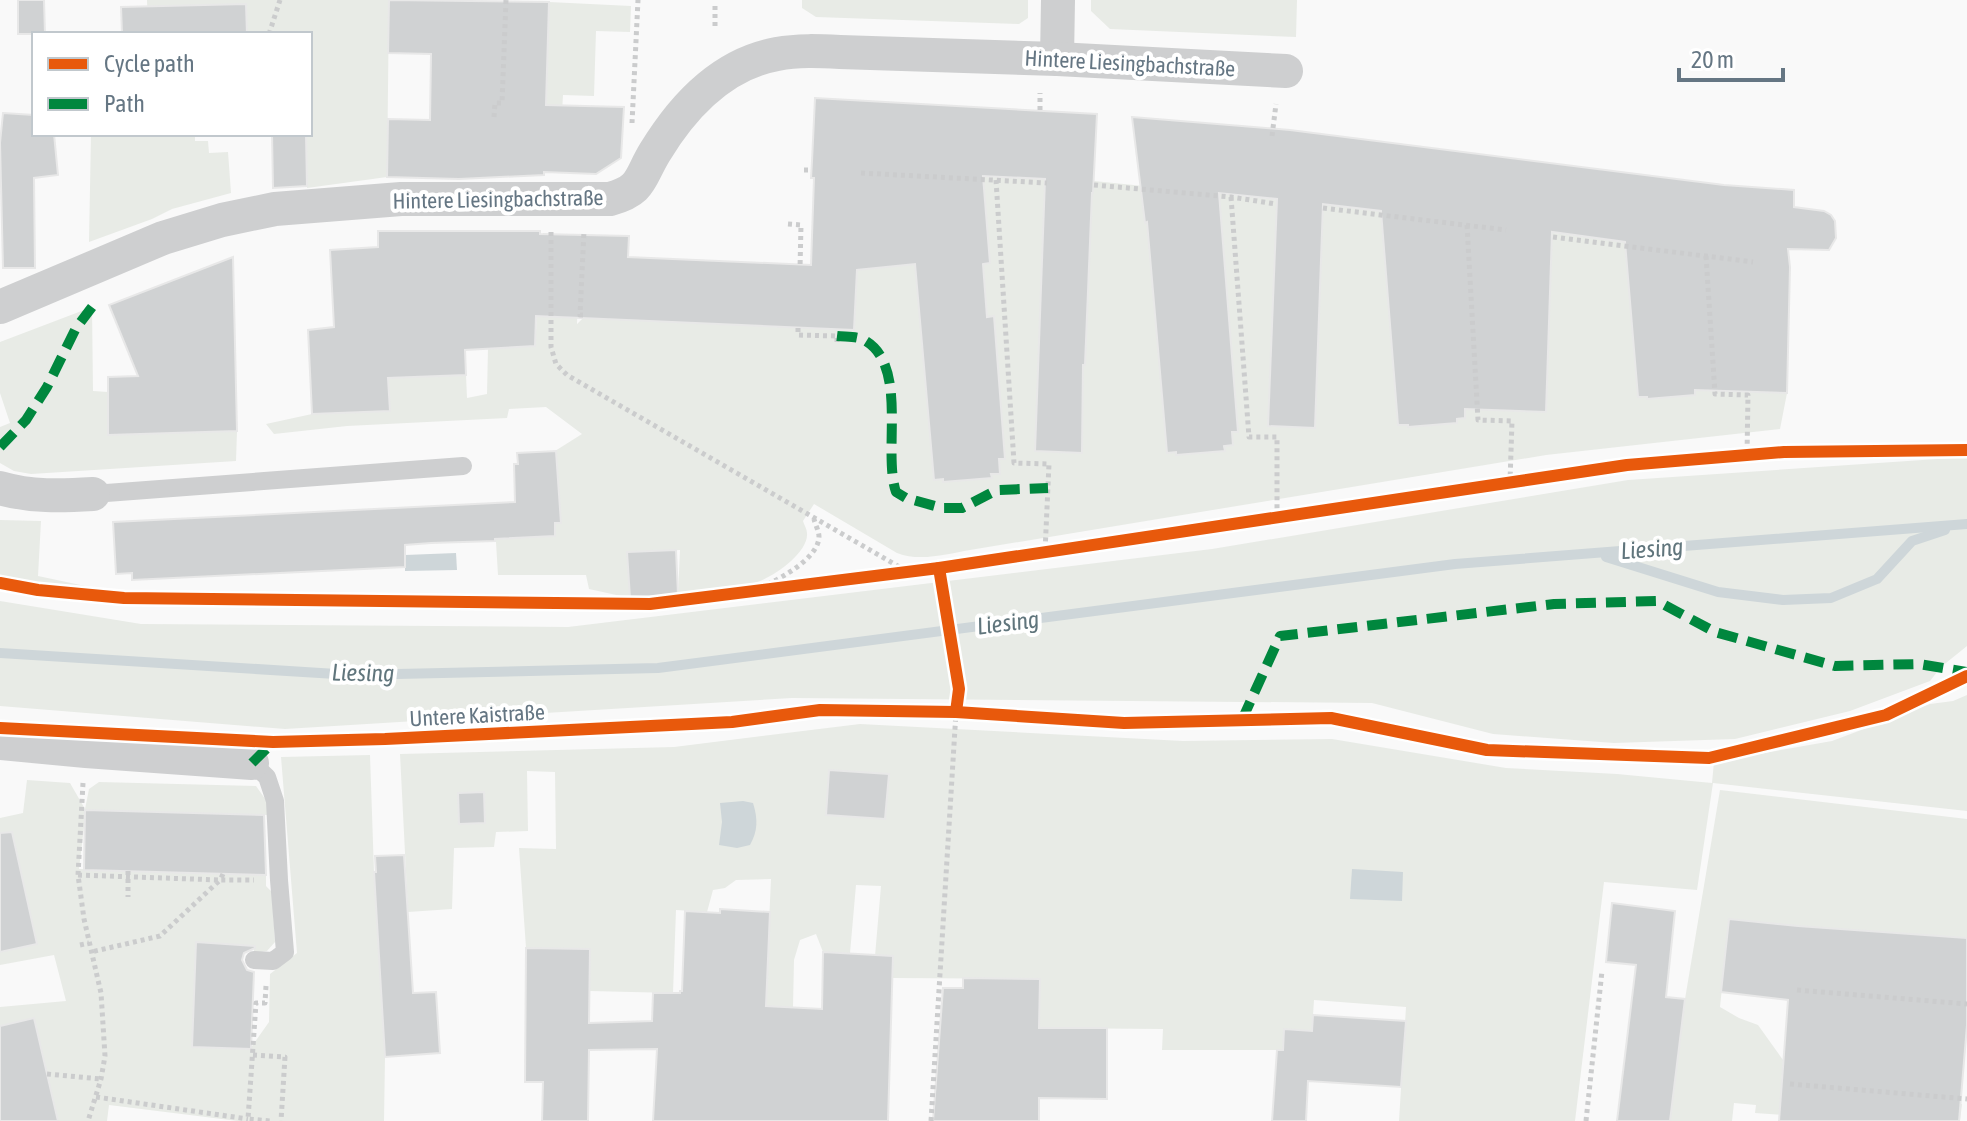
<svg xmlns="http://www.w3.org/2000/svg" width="1967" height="1121" font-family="'Asap Condensed',sans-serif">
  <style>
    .green { fill: #e8ebe6; fill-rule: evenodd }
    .water { fill: #ced6d9 }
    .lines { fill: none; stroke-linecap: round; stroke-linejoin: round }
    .stream { stroke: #ced6d9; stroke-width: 10 }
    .building { fill: #d0d2d3; stroke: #e8e8e8; stroke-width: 2 }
    .path { stroke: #cbcccd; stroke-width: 5; stroke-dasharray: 4 4; stroke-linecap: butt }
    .lane { stroke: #cecfd0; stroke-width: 18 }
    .street { stroke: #cecfd0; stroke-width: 34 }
    .quiet { stroke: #00873e; stroke-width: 10; stroke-dasharray: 20 10; stroke-linecap: butt }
    .cycleway-casing { stroke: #fff; stroke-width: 17 }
    .cycleway { stroke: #e8590c; stroke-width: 12 }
    .labels { text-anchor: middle; stroke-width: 8; stroke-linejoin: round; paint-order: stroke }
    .street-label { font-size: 22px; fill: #657683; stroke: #fff }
    .water-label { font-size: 24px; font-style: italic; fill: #60757c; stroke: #fff }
  </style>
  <rect width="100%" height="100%" fill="#f9f9f9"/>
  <!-- green -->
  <g class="green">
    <polygon points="147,0 389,0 387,177 307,188 306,134 310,134 310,34 247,34 245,4 192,5 148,34"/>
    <polygon points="802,0 1028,0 1028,18 1019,24 816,17 802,8"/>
    <polygon points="1091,0 1297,0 1296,37 1110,29 1091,11"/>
    <polygon points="549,2 631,6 630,32 596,31 594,96 563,95 562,112 546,111"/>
    <polygon points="91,134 195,134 195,141 208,141 209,153 228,152 231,193 172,209 152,219 89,242"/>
    <path d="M861 169 1094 181 1323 204 1753 258 1737 391 1787 393 1780 429 1546 455 970 550C947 554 920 562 897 553L814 504 803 521C804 525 807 529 807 533 809 553 771 579 754 583 729 590 705 587 678 595L680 550 628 552 630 598 589 589 586 575H498L495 526 555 536V523L561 522 555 451 582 434 546 407 509 409 507 418 347 426 274 434 266 424 312 414 390 411 384 321 400 377 466 375 467 398 487 394 488 348 535 346 543 233 580 236 577 324 583 318 854 330Z"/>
    <polygon points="92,307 93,391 108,392 108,435 237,431 236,461 31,474 14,471 0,463 0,427 10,423 0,393 0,342"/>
    <polygon points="1967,457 1967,646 1941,667 1930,681 1850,711 1735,739 1614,743 1493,734 1372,703 792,698 285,729 0,706 0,601 141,624 568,627 1212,549 1628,480"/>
    <polygon points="0,520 41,521 38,576 90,587 88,590 29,582 0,576"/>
    <path d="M1967 695V811L1713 783 1697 890 1604 882 1575 1121H1399L1406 1007 1314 1000 1312 1031 1284 1029 1283 1050H1162L1163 1029 1039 1028 1040 979 892 978 875 956 881 886 856 885 850 953 823 952 816 934 800 940 794 960 793 1007 786 1121H760L771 879 736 880 725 888 713 890 707 912 676 910 673 993 590 991V949L526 948 519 848 556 849 555 772 527 771 528 831 496 832 494 847 454 848 452 909 408 912 400 754 674 747 860 724 1183 741 1332 739 1506 768 1617 774 1712 783 1714 762 1832 741 1930 704 1953 701ZM889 775 885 819 826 815 828 783 858 785Z"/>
    <polygon points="370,755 374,872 385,1057 384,1121 238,1121 109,1105 107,1121 58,1121 0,1026 0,1007 66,1001 54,955 0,965 0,952 36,943 15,844 0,846 0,818 23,813 27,780 70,783 85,809 89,789 99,782 256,786 268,803 268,815 86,810 79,869 266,875 266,886 272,892 275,942 267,951 254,953 254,946 196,942 250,1049 269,1022 270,974 297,953 281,757"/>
    <polygon points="1720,790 1967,819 1967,938 1798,926 1729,919 1720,1007 1739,1018 1758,1025 1783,1060 1781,1088 1962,1104 1960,1121 1869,1121 1755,1113 1756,1105 1734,1103 1732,1121 1670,1121 1685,999"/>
  </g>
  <!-- water -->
  <g class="water">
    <polygon points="456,553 457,570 405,571 405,555"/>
    <path d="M743 801 753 803C758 819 758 831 750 845L737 848 719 845 722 822 720 803Z"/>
    <polygon points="1352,869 1403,872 1402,901 1350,899"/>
  </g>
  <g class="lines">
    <!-- stream -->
    <g class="stream">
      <polyline points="1606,557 1718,592 1783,600 1831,598 1877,579 1912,541 1945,530"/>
      <polyline points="0,653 352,675 658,668 1455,564 1967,524"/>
    </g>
  </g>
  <!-- building -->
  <g class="building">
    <polygon points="18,0 44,0 45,34 18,34"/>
    <polygon points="389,0 549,2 546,105 624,107 621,158 596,174 544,172 544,175 459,179 387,177 388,119 430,120 431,54 388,53"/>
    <polygon points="246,4 247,34 122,34 121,7"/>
    <polygon points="815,98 1097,114 1093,193 1092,193 1085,365 1083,365 1082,453 1035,451 1045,179 983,176 990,263 983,264 987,317 994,316 1005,459 999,459 1000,474 991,474 992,478 943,482 943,479 934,480 915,264 857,270 854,330 536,316 535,346 465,350 466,375 388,378 390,411 312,414 308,330 334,327 330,250 378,247 378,231 540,231 540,234 629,236 628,257 811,265 814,178 811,178 812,161"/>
    <polygon points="3,113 34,115 34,134 54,134 58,175 34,178 35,268 3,268 0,143"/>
    <polygon points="1132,117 1290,130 1724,185 1794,190 1794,207 1824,211 1831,215 1835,221 1836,238 1829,250 1788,249 1790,267 1787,393 1695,390 1695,395 1647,399 1647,397 1638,397 1625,242 1552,232 1546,412 1465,409 1465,418 1457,419 1457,423 1408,427 1408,425 1398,425 1381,211 1323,204 1315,428 1268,426 1277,199 1219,193 1238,432 1232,432 1233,445 1224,446 1225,451 1176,455 1176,452 1167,453 1147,222 1145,223"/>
    <polygon points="272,134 306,134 307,186 273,188"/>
    <polygon points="233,257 237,431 108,435 108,377 138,376 109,305"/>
    <polygon points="556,451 561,523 555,523 555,536 495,539 495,541 431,543 405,545 405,567 132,580 132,573 116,574 113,522 515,502 514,464 518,464 517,453"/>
    <polygon points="676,550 678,595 630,598 627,552"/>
    <polygon points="829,770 889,774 885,819 826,815"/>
    <polygon points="484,792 485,823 459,824 458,793"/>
    <polygon points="85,810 264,815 266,875 84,870"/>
    <polygon points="12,832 37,944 0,952 0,833"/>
    <polygon points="404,855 413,993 436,992 440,1053 385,1057 374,872 376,872 375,856"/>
    <polygon points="1612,903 1675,911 1666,997 1685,999 1670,1121 1617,1121 1636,965 1606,962"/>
    <polygon points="720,909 770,912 766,1006 822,1009 823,952 893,956 888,1121 653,1121 657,1049 589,1050 588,1121 542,1121 543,1082 525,1082 526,948 590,949 589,1023 652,1021 653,993 680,993 680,991 682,991 685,911 720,913"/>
    <polygon points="1729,919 1798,926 1967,938 1967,1025 1959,1121 1779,1121 1788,1000 1721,992"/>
    <polygon points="196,942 255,946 255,948 244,953 242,960 247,970 254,972 251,1049 192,1047"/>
    <polygon points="963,978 1040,979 1039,1028 1107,1028 1107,1099 1039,1098 1039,1121 933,1121 943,988 963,988"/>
    <polygon points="1313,1015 1406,1021 1401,1087 1308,1081 1306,1121 1272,1121 1277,1050 1283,1050 1284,1029 1312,1031"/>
    <polygon points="34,1018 58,1121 0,1121 0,1026"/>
  </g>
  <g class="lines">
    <!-- path -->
    <g class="path">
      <polyline points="715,26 715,5"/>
      <polyline points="269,34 280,0"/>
      <polyline points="1040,110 1040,93"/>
      <polyline points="494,117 495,103 502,103 506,0"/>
      <polyline points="632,123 638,0"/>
      <polyline points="1272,136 1276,104"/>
      <polyline points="804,170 811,170"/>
      <polyline points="861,173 1047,183"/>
      <polyline points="996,180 1014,463 1049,464 1045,552"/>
      <polyline points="1094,185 1231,197 1276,204"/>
      <polyline points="1231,197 1249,437 1277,437 1277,517"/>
      <polyline points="1323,208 1506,230"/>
      <polyline points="788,224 801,225 800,268"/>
      <polyline points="1467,225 1478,420 1512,421 1510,482"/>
      <polyline points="551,232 551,347 556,364 567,375 908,572"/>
      <polyline points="1553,237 1753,262"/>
      <polyline points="1706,256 1715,394 1748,395 1747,454"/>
      <polyline points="583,315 580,315 584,231"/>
      <polyline points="798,328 798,335 837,336 837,346"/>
      <path d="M753 591C772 583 818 561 819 537 819 531 815 524 814 519"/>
      <polyline points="83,783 78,875 84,919 101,993 105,1056 101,1079 88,1121"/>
      <polyline points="128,871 128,897"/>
      <polyline points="223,874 220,880 254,880"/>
      <polyline points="78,875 220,880 160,936 91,952"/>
      <polyline points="80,945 89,943"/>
      <polyline points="266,986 265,1003 256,1003 248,1119 271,1121"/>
      <polyline points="1797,990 1967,1004"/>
      <polyline points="253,1055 285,1057 281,1121"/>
      <polyline points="47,1074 101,1079"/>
      <polyline points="1790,1084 1967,1099"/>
      <polyline points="96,1097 248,1119"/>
      <polyline points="931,1121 956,712"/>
      <polyline points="1586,1121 1602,971"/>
    </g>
    <!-- lane -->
    <g class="lane">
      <polyline points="93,494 463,466"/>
      <polyline points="252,763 267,777 275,801 279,880 285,952 273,961 254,960"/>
    </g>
    <!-- street -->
    <g class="street">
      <polyline points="1057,59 1058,0"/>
      <path d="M0 307 163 238 222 220 275 209 401 199H610C643 190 639 178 655 152 683 106 722 64 777 54 798 50 819 51 840 52L1057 59 1286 71"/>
      <path d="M0 488C31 497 61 496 93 494"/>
      <polyline points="0,743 86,751 252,763"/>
    </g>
    <!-- quiet -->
    <g class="quiet">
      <path d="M837 336C845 337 854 336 862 339 910 362 882 451 896 492L906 498 942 508H962L997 490 1048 488"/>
      <polyline points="0,447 26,420 47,387 76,328 92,307"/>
      <polyline points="1242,720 1280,636 1554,604 1657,601 1715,632 1835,666 1919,664 1967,672"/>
      <polyline points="252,763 273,742"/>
    </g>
    <defs>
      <g id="cycleway">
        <polyline points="939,568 959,689 956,712"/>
        <polyline points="0,583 38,590 124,598 650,604 939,568 1627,465 1784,452 1967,450"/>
        <polyline points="0,728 273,742 385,739 732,722 820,710 956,712 1124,723 1331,718 1487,750 1709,758 1886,715 1967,676"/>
      </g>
    </defs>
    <!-- cycleway casing -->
    <use href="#cycleway" class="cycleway-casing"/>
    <!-- cycleway -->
    <use href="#cycleway" class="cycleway"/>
  </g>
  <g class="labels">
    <!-- street labels -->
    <g class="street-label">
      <text transform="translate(1130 63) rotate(3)" y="8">Hintere Liesingbachstraße</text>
      <text transform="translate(498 199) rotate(-1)" y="8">Hintere Liesingbachstraße</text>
      <text transform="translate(477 715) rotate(-3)" y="8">Untere Kaistraße</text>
    </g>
    <!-- water labels -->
    <g class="water-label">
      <text transform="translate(1652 549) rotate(-4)" y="8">Liesing</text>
      <text transform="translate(1008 623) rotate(-7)" y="8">Liesing</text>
      <text transform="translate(363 673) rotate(1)" y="8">Liesing</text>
    </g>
  </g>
  <!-- legend -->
  <rect x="32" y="32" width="280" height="104" fill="#ffffff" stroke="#c1c8cd" stroke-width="2"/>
  <rect x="48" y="58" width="40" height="12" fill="#e8590c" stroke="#c1c8cd" stroke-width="2"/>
  <text x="104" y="72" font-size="24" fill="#657683">Cycle path</text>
  <rect x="48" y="98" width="40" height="12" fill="#00873e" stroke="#c1c8cd" stroke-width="2"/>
  <text x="104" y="112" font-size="24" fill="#657683">Path</text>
  <!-- scale -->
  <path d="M1679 68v12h104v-12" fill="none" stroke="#657683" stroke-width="4"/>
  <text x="1691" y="68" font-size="24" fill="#657683" stroke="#ffffff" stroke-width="6" paint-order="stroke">20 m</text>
</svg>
